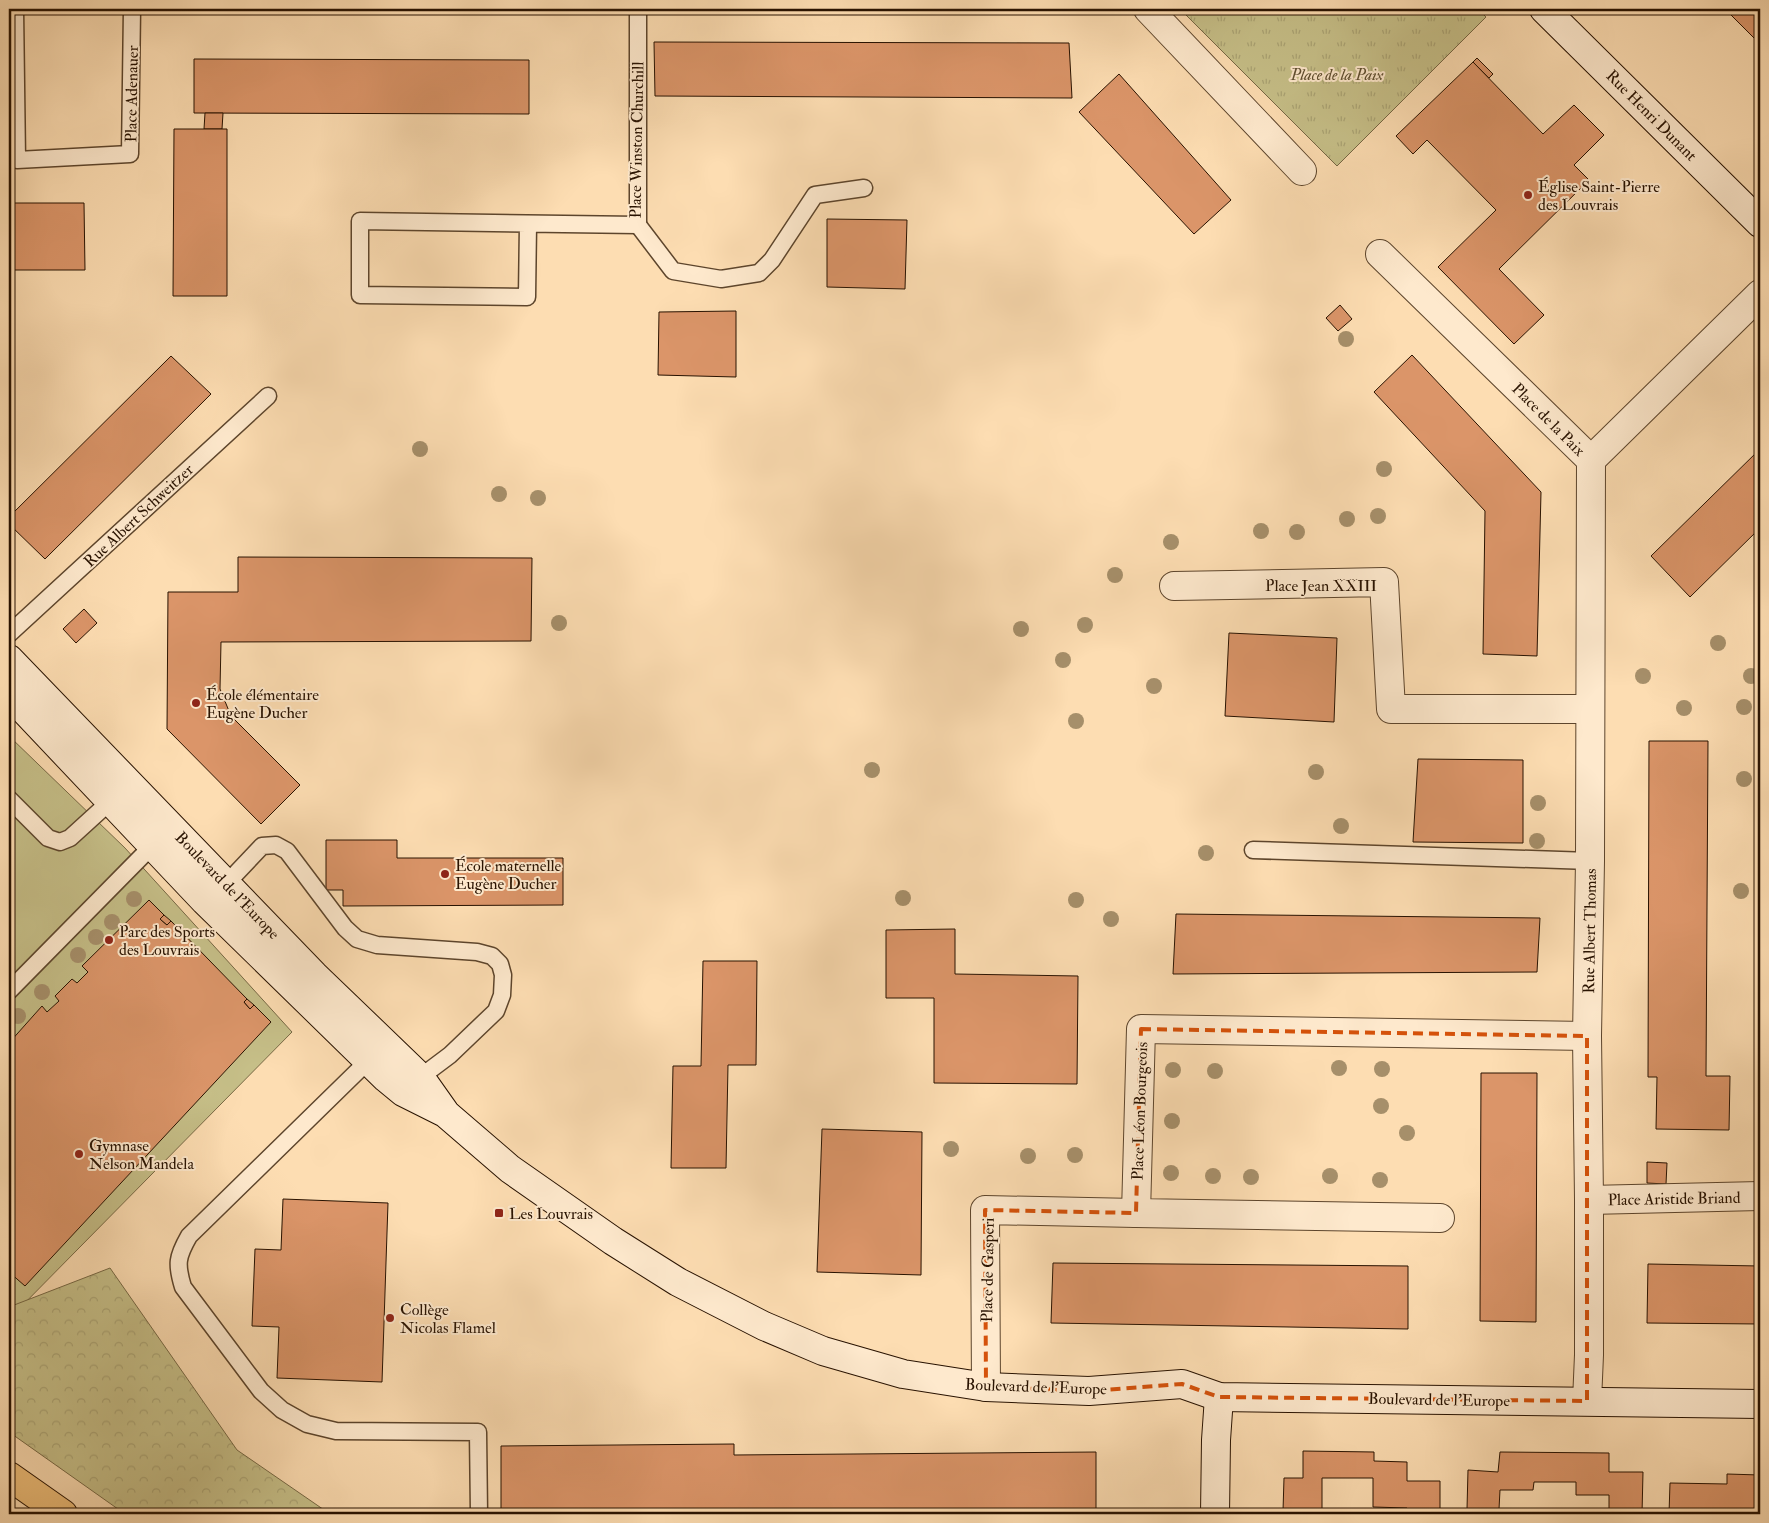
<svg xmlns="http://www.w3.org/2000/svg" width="1769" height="1523" font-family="'IM FELL Double Pica',serif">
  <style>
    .green { fill: #c6bf88; stroke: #776844 }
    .forest { fill: url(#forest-crowns); stroke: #776844 }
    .park { fill: url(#park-tufts); stroke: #776844 }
    .building { fill: #db9569; stroke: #281200 }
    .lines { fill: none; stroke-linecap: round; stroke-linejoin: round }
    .lane-casing { stroke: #5d452c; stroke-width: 19 }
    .street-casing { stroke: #5d452c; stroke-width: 30 }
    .secondary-casing { stroke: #281200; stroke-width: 30 }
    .primary-casing { stroke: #281200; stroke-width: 30 }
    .lane { stroke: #fee9cd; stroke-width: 16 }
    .street { stroke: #fee9cd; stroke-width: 28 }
    .secondary { stroke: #fee9cd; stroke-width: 28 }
    .primary { stroke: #eebe79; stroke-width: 28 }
    .tree { fill: #a68f6a }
    .marked { fill: none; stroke: #d5520b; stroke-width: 4; stroke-dasharray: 10 6; stroke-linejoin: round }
    .poi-dot { fill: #8f2418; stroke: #fee9cd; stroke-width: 2 }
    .labels { text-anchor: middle; stroke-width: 4; stroke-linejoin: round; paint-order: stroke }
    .park-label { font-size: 16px; font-style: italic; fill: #5f4f30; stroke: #fee9cd }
    .street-label { font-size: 16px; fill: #281200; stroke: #fee9cd }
    .poi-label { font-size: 16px; fill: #281200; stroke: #fee9cd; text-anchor: start }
  </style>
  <defs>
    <pattern id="forest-crowns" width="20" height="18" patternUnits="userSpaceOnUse" patternTransform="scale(1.25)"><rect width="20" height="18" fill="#c6bf88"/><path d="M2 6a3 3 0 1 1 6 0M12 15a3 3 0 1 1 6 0" fill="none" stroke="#aaa374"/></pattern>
    <pattern id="park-tufts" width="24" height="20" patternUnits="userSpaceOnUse" patternTransform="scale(1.25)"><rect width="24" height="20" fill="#c6bf88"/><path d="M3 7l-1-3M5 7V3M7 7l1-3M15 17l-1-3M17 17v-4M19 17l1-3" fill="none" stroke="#aaa374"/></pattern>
  </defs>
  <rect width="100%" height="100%" fill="#fdddb2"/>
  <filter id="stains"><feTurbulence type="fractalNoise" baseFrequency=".004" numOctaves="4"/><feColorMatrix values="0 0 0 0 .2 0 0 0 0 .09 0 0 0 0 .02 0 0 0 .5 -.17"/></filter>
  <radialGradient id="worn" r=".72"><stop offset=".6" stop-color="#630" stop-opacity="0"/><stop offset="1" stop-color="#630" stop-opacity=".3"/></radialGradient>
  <!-- green -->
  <polygon class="green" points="9,736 125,848 292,1032 9,1319"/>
  <!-- forest -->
  <polygon class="forest" points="110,1268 237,1450 330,1514 125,1514 9,1432 9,1307"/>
  <!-- park -->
  <polygon class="park" points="1185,9 1478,9 1486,17 1337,166 1185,14"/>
  <!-- building -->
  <g class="building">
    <polygon points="1725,9 1760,9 1760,44"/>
    <polygon points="654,42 1069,43 1072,98 655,96"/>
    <polygon points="1477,58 1493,74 1489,78 1473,62"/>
    <polygon points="194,59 529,60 529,114 194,113"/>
    <polygon points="1473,62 1543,134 1574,105 1604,135 1574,165 1589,180 1499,269 1544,315 1514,344 1438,267 1496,210 1427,140 1413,154 1396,136"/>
    <polygon points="1119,74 1231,200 1194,234 1079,112"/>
    <polygon points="205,113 223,113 222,129 204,129"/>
    <polygon points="174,129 227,129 227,296 173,296"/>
    <polygon points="9,203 84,203 85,270 9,270"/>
    <polygon points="827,219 907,220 905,289 827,287"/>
    <polygon points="1340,305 1352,319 1338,331 1326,318"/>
    <polygon points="736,311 736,377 658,375 659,312"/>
    <polygon points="1412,355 1541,492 1537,656 1483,654 1485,511 1374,392"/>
    <polygon points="171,356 211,394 45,559 9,524 9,517"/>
    <polygon points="1760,449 1760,528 1690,597 1651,556"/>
    <polygon points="9,486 15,492 9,498"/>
    <polygon points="238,557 532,558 531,641 221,642 220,689 231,716 300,785 261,824 167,729 168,592 238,592"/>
    <polygon points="84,609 97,623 76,643 63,629"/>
    <polygon points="1229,633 1337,638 1334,722 1225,716"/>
    <polygon points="1649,741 1708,741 1706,1076 1730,1076 1729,1130 1656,1129 1657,1077 1648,1077"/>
    <polygon points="1418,759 1523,760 1523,843 1413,842"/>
    <polygon points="326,840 397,840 397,858 563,858 563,905 343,906 343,890 326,890"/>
    <polygon points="149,900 164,915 160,919 167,925 171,921 247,999 244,1002 250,1009 254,1005 271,1022 25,1286 9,1272 9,1043 42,1006 47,1012 59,1001 55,996 72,979 77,983 88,972 82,966"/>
    <polygon points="1176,914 1540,918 1537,972 1173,974"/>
    <polygon points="164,915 171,921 167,925 160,919"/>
    <polygon points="955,929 955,974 1078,976 1077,1084 934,1083 934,998 886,998 886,930"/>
    <polygon points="703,961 757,961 756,1065 728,1065 726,1168 671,1168 673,1066 701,1066"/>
    <polygon points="247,999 254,1005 250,1009 244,1002"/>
    <polygon points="1481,1073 1537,1073 1536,1322 1480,1321"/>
    <polygon points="822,1129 922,1132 921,1275 817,1272"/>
    <polygon points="1647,1162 1667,1163 1666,1184 1647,1183"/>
    <polygon points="283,1199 388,1203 382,1382 277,1378 279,1327 252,1326 255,1249 281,1250"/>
    <polygon points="1053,1263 1408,1266 1408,1329 1051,1323"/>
    <polygon points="1648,1264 1760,1266 1760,1324 1647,1323"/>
    <polygon points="734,1444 734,1455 1096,1452 1096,1514 501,1514 501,1446"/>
    <polygon points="1303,1451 1374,1452 1374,1461 1407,1462 1407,1481 1440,1481 1440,1514 1407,1514 1407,1508 1373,1507 1373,1478 1322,1478 1322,1511 1311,1511 1311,1514 1272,1514 1272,1511 1283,1511 1284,1478 1303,1478"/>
    <polygon points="1500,1452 1609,1453 1609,1472 1643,1472 1642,1514 1609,1514 1609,1495 1576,1495 1576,1482 1534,1482 1533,1490 1500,1490 1499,1509 1467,1509 1468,1470 1498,1472"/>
    <polygon points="1727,1474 1760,1475 1760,1514 1669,1514 1670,1483 1727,1484"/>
  </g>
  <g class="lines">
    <defs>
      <g id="lane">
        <polyline points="15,9 17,160 130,154 132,9"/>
        <polyline points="528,224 527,297 360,295 360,221 638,225 638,9"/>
        <polyline points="638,225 673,271 721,279 759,273 772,260 815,195 864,188"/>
        <polyline points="9,634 268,396"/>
        <polyline points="9,799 48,838 60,842 70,838 115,797"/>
        <polyline points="1253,850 1590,861"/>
        <polyline points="226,884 262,846 276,845 287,851 345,928 357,939 377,945 477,952 492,956 500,964 503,975 502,995 496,1011 450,1055 414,1082"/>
        <polyline points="9,991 153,845"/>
        <path d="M373 1054 368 1061 189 1236C177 1257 176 1264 183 1287L261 1391 282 1410 307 1424 336 1431 478 1432 479 1514"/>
      </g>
      <g id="street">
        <polyline points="1148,9 1302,171"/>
        <polyline points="1380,254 1591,460 1760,294"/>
        <polyline points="1174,586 1384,582 1391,709 1590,709"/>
        <polyline points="1589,1200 1760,1196"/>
        <polyline points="1440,1218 1136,1213 1141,1029 1587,1036"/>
        <polyline points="986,1387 985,1210 1136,1213"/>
        <polyline points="1587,1401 1589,1355 1589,1200 1587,1036 1590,861 1591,460"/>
      </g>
      <g id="secondary">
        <polyline points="1544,9 1760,223"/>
        <polyline points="9,659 314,975 420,1077 444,1111"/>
        <polyline points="9,694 205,901 386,1078 403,1092 445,1113 510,1169 613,1241 678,1282 764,1326 823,1351 903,1374 986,1387 1089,1391 1182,1384 1219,1397 1760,1404"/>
        <polyline points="1215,1514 1216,1440 1219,1397"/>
      </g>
      <polyline id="primary" points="9,1476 63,1514"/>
    </defs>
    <!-- lane casing -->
    <use href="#lane" class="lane-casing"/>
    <!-- street casing -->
    <use href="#street" class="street-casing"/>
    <!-- secondary casing -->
    <use href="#secondary" class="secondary-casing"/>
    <!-- primary casing -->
    <use href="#primary" class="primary-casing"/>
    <!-- lane -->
    <use href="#lane" class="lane"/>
    <!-- street -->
    <use href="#street" class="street"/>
    <!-- secondary -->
    <use href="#secondary" class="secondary"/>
    <!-- primary -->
    <use href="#primary" class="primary"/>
  </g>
  <!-- trees -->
  <g class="tree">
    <circle cx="1346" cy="339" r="8"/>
    <circle cx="420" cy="449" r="8"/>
    <circle cx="1384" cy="469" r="8"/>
    <circle cx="499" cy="494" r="8"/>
    <circle cx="538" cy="498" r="8"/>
    <circle cx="1378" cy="516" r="8"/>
    <circle cx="1347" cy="519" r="8"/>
    <circle cx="1261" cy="531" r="8"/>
    <circle cx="1297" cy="532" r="8"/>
    <circle cx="1171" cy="542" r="8"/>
    <circle cx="1115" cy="575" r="8"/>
    <circle cx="559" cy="623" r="8"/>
    <circle cx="1085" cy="625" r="8"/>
    <circle cx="1021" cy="629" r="8"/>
    <circle cx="1718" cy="643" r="8"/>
    <circle cx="1063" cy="660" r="8"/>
    <circle cx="1643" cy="676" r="8"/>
    <circle cx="1751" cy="676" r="8"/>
    <circle cx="1154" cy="686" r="8"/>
    <circle cx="1744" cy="707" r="8"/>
    <circle cx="1684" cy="708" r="8"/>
    <circle cx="1076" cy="721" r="8"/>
    <circle cx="872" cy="770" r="8"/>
    <circle cx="1316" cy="772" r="8"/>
    <circle cx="1744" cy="779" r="8"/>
    <circle cx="1538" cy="803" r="8"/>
    <circle cx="1341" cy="826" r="8"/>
    <circle cx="1537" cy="841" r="8"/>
    <circle cx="1206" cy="853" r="8"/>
    <circle cx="1741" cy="891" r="8"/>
    <circle cx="903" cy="898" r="8"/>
    <circle cx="134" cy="899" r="8"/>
    <circle cx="1076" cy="900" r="8"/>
    <circle cx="1111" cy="919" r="8"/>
    <circle cx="112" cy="922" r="8"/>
    <circle cx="96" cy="937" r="8"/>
    <circle cx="78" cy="955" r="8"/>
    <circle cx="42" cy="992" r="8"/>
    <circle cx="18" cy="1016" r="8"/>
    <circle cx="1339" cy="1068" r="8"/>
    <circle cx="1382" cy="1069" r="8"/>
    <circle cx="1173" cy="1070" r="8"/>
    <circle cx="1215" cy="1071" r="8"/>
    <circle cx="1381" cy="1106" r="8"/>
    <circle cx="1172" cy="1121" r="8"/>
    <circle cx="1407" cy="1133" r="8"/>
    <circle cx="951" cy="1149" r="8"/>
    <circle cx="1075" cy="1155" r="8"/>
    <circle cx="1028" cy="1156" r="8"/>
    <circle cx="1171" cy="1173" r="8"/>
    <circle cx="1213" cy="1176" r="8"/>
    <circle cx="1330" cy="1176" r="8"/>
    <circle cx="1251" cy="1177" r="8"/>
    <circle cx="1380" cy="1180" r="8"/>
  </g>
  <!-- marked area -->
  <path class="marked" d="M1141 1029 1587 1036V1401L1219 1397 1182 1384 1089 1391 986 1387 985 1210 1136 1213Z"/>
  <!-- markers -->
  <g class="poi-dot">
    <circle cx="1528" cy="195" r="5"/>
    <circle cx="196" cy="703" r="5"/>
    <circle cx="445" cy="874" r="5"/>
    <circle cx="109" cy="940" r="5"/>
    <circle cx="79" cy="1154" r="5"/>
    <rect x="494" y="1208" width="10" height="10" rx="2.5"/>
    <circle cx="390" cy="1318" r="5"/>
  </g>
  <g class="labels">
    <!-- park labels -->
    <g class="park-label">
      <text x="1337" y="80">Place de la Paix</text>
    </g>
    <!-- street labels -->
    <g class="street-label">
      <text transform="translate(131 94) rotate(-89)" y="6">Place Adenauer</text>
      <text transform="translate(1652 115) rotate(45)" y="6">Rue Henri Dunant</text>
      <text transform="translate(636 140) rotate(-89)" y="6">Place Winston Churchill</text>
      <text transform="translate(1549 419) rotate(45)" y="6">Place de la Paix</text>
      <text transform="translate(138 515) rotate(-43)" y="6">Rue Albert Schweitzer</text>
      <text x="1321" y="591">Place Jean XXIII</text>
      <text transform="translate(228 885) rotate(46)" y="6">Boulevard de l'Europe</text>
      <text transform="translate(1589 931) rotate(-89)" y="6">Rue Albert Thomas</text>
      <text transform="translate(1139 1111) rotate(-88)" y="6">Place Léon Bourgeois</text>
      <text transform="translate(1674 1198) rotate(-1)" y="6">Place Aristide Briand</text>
      <text transform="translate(987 1270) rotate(-89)" y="6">Place de Gasperi</text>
      <text transform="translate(1036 1386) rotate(2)" y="6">Boulevard de l'Europe</text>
      <text transform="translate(1439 1399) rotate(1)" y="6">Boulevard de l'Europe</text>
    </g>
    <!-- poi labels -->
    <g class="poi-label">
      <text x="1538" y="192">Église Saint-Pierre<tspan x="1538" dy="18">des Louvrais</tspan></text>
      <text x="206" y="700">École élémentaire<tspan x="206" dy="18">Eugène Ducher</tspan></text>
      <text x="455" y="871">École maternelle<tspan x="455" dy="18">Eugène Ducher</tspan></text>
      <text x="119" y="937">Parc des Sports<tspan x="119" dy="18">des Louvrais</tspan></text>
      <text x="89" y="1151">Gymnase<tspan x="89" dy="18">Nelson Mandela</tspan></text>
      <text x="509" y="1219">Les Louvrais</text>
      <text x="400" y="1315">Collège<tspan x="400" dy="18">Nicolas Flamel</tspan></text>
    </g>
  </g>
  <!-- margin -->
  <rect width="1769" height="1523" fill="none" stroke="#fdddb2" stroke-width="30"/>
  <rect x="10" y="10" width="1749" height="1503" fill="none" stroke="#281200" stroke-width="2.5"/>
  <rect x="15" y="15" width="1739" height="1493" fill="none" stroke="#281200"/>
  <rect width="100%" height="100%" filter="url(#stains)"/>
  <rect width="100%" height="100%" fill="url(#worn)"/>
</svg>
